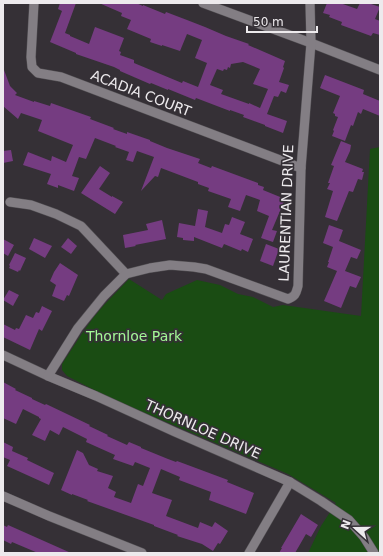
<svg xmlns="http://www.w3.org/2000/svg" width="383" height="556" font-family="'DejaVu Sans',sans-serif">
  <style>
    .green { fill: #1a4c13 }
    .building { fill: #753c81; fill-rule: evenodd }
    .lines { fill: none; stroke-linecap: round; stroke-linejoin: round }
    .street-casing { stroke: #524f53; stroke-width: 10 }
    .street { stroke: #837e84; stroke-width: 9 }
    .labels { text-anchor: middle; stroke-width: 3.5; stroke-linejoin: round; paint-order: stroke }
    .street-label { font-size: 14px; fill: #edeaed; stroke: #353036 }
    .park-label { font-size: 14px; fill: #a2f895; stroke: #353036 }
  </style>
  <rect width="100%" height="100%" fill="#353036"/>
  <!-- green -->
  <polygon class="green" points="380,147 380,553 308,553 321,526 336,503 288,474 108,397 67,376 62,370 62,364 81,335 93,318 104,305 129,279 162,300 166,294 197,280 220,285 238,294 253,297 273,307 283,305 361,316 370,149"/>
  <!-- building -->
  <g class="building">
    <path d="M60 3H76L65 33 70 35V36L89 44 95 27 124 38 119 51 121 52 120 55 134 60V63L182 83 183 81 198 87 207 63 195 58 202 40 187 34 180 51 162 45V46L150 42 151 39 127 29 131 20 121 16 122 13 99 3H136L143 6V5L165 14 166 12 187 20 205 27 226 36 249 44 248 45 285 61 283 67 284 68 279 82 289 85 286 93 281 91 278 97 274 96 267 114 287 121 283 133 265 126V125L243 117 244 115 230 110V111L196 98 195 100 168 89V90L151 83 150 84 120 71V70L114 67 76 54V53L50 42 62 11 58 9ZM243 62 260 69 253 84 268 89 260 108 249 103V104L221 94 223 90 210 85 217 69 223 71 224 69 227 70 228 67 230 68 231 64Z"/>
    <polygon points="327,3 340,3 357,9 360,3 368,3 380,7 375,19 380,21 380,35 373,33 371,36 341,25 342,22 329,17 330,15 323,13"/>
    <polygon points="3,70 4,70 10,86 17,93 15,95 34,102 34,101 50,106 51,103 91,117 90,119 114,128 113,129 127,134 127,132 150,140 150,141 167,148 200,159 198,163 211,168 212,166 258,183 258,185 264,187 263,190 285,199 272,230 277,231 273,242 261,238 269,216 257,211 260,200 246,195 240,211 228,207 231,199 208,191 209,188 198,184 198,182 161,168 158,177 155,176 141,191 154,157 137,151 133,162 126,160 129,152 115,147 116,146 95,138 86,159 79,157 72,176 79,178 74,191 58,185 58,188 47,184 51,174 23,165 28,152 51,161 52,156 66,162 73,145 38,131 42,120 21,113 18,119 3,106"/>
    <polygon points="325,75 364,90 363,94 380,101 380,116 363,109 361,114 358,112 353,126 351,125 345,141 332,136 334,131 333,130 338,117 335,116 335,114 333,113 340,96 320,88"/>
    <polygon points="341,141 351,145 350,151 345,162 363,169 362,172 364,172 362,180 358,179 353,192 349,191 337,221 325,217 333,191 327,189 330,183 328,183 334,166 331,165"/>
    <polygon points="11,150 13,161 3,163 3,151"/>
    <polygon points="100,166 110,173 99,189 112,197 112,196 123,202 115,214 81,193"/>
    <polygon points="198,209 208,211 205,227 222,233 225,224 229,225 232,217 245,222 240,234 253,239 248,252 242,249 241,251 224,244 222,248 194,237 194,241 183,240 183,238 177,237 179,223 195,226"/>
    <polygon points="162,220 166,239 135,245 136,246 125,248 123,235 148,230 146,224"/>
    <polygon points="329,225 343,230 339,241 361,250 357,259 351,257 345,271 361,277 356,288 350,286 341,308 324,301 337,271 327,267 329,262 328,262 333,247 323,243"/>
    <polygon points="34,238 52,246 45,258 29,249"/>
    <polygon points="68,238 77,246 71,254 61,247"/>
    <polygon points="3,239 14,245 8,256 3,253"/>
    <polygon points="266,244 279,249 273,266 260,261"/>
    <polygon points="15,253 26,258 20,271 19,270 18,272 9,268 10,266 9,265"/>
    <polygon points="60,263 78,275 69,296 67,295 64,301 52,296 56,285 50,281 54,272"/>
    <polygon points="9,290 19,295 13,306 3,300"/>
    <polygon points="42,306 52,311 42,331 39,329 30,350 3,337 3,324 15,330 16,328 19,329 26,315 33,318 36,312 39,313"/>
    <polygon points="3,382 16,389 15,390 32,398 32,399 45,405 46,404 90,425 89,426 108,435 107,436 127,445 129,442 141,447 141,448 168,459 176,462 177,461 228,480 227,482 254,493 246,514 209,500 211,492 179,480 180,477 161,469 152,493 172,500 166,516 198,528 200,522 212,527 215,522 228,531 220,544 218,543 213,551 202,544 177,536 178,535 154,526 154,525 87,501 88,500 72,494 72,495 61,490 77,450 83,453 89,465 98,469 97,471 113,476 108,488 116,492 114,497 131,503 138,484 143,486 150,468 135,462 133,466 113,459 115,455 86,442 87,439 63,427 59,435 50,430 45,441 32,435 41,419 39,418 39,417 23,409 16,424 3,418"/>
    <polygon points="3,442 13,447 12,451 28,458 27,460 54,473 49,485 7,466 10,460 3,457"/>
    <polygon points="301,514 318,525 311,537 306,534 295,553 279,553 282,548 281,548"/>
    <polygon points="3,525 7,527 8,525 71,553 38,553 12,542 11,544 3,540"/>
  </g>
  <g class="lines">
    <defs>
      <g id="street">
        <polyline points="34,3 31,57 32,67 38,73 61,77 301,168"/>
        <polyline points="203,3 311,43 380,70"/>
        <polyline points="10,202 31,205 56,214 81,226 126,274"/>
        <polyline points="3,355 48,376 96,396 175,432 290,482 321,501 349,520 364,537 374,553"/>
        <path d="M48 376 78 328 104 296 126 274 150 268 170 265 194 267 206 269 288 299C296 296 296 293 298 286L301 168 311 43 310 3"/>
        <polyline points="3,496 49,516 142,553"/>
        <polyline points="249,553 290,482"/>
      </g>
    </defs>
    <!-- street casing -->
    <use href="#street" class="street-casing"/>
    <!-- street -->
    <use href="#street" class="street"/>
  </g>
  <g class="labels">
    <!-- street labels -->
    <g class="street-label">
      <text transform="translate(141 93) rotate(21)" y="5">ACADIA COURT</text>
      <text transform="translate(286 213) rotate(-88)" y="5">LAURENTIAN DRIVE</text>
      <text transform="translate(203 429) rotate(24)" y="5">THORNLOE DRIVE</text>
    </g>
    <!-- park labels -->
    <g class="park-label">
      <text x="134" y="341">Thornloe Park</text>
    </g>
  </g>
  <!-- border -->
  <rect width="383" height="556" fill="none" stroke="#edeaed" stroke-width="8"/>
  <!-- north arrow -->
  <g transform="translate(355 528) rotate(291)" stroke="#353036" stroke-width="3" paint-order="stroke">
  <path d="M0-3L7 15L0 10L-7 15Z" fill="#edeaed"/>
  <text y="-6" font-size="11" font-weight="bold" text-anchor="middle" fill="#edeaed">N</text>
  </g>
  <!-- scale -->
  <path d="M247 26v6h70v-6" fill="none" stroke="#edeaed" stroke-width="2"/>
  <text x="253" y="26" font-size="12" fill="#edeaed" stroke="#353036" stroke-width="3" paint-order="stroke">50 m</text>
</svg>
